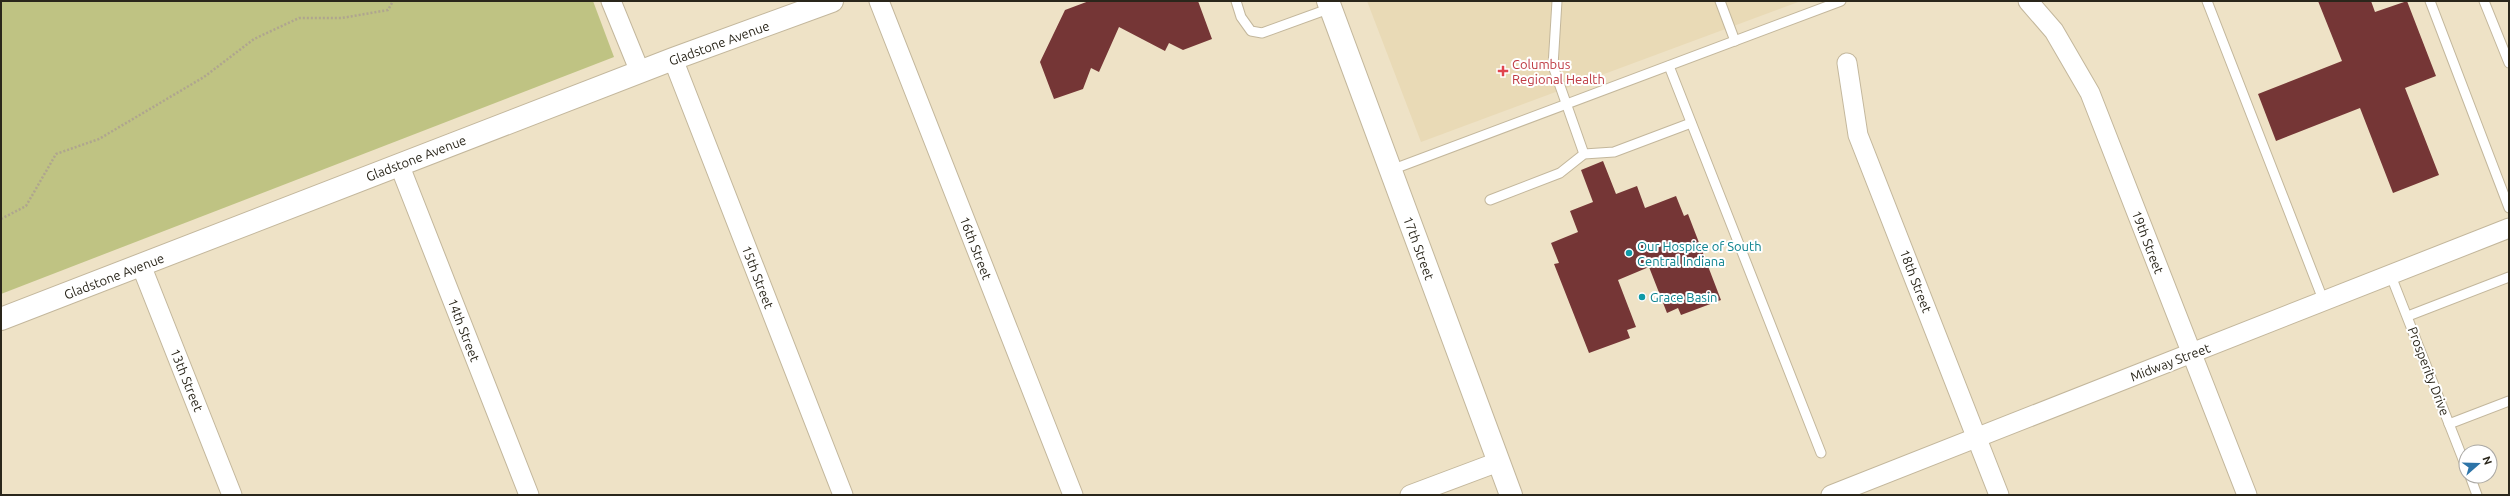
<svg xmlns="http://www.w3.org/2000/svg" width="2510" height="496" font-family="Ubuntu,sans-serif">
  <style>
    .built { fill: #e9dab6 }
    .green { fill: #bfc383 }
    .building { fill: #753636 }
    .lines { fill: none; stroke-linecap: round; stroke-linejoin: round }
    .lane-casing { stroke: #c3b79c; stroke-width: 11 }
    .street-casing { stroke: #c3b79c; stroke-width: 21 }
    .secondary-casing { stroke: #c3b79c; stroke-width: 24 }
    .path { stroke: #afa58f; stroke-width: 2.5; stroke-dasharray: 2 2; stroke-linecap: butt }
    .lane { stroke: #fff; stroke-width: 9 }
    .street { stroke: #fff; stroke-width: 19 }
    .secondary { stroke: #fff; stroke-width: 22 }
    .health-dot { fill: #e0444e; stroke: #fff; stroke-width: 1.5 }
    .culture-dot { fill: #0f9aa8; stroke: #fff; stroke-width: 1.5 }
    .labels { text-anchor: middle; stroke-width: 4; stroke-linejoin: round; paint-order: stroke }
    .street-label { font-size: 13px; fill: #2a261b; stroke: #fff }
    .health-label { font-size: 13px; fill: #be3a42; stroke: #fff; text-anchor: start }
    .culture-label { font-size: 13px; fill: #0d838f; stroke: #fff; text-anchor: start }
  </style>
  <rect width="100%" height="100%" fill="#eee2c6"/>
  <!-- built -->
  <polygon class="built" points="1367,1 1801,1 1421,142"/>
  <!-- green -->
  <polygon class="green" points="1,1 593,1 614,57 1,294"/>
  <!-- building -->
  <g class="building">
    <polygon points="1089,1 1198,1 1212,39 1183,50 1169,43 1165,51 1119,27 1099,72 1091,68 1083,89 1054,99 1040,62 1065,10"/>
    <polygon points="2318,1 2371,1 2375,12 2407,1 2436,76 2405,88 2439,175 2393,193 2360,108 2276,141 2258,94 2342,61"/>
    <polygon points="1603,161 1616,194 1637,186 1645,208 1676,196 1684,216 1688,214 1721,300 1681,315 1678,308 1667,313 1649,267 1618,280 1636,327 1627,330 1630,338 1589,353 1554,264 1559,263 1551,243 1578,232 1570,211 1593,202 1581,170"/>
  </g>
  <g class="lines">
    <defs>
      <g id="lane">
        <polyline points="1236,1 1241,17 1251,31 1262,33 1331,8"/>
        <polyline points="1557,1 1553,66 1584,154"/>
        <polyline points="1720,1 1735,41"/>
        <polyline points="2207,1 2324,302"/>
        <polyline points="2430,1 2509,208"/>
        <polyline points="2484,1 2509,63"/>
        <polyline points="1669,66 1821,453"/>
        <polyline points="1391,170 1841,1"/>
        <polyline points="1490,200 1560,173 1584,154 1614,152 1691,123"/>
        <polyline points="2391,276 2466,467"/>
        <polyline points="2408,316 2509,277"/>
        <polyline points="2449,424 2509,401"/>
        <polyline points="2470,476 2477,495"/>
      </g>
      <g id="street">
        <polyline points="611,1 640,72"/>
        <polyline points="879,1 1073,495"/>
        <polyline points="2028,1 2054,31 2090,93 2247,495"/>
        <polyline points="673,59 843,495"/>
        <polyline points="1847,63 1858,135 1999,495"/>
        <polyline points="399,164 529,495"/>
        <polyline points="141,265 232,495"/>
        <polyline points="1410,495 1498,462"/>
        <polyline points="1831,495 2509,228"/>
      </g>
      <g id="secondary">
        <polyline points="1328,1 1511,495"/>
        <polyline points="1,319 673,59 832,1"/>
      </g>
    </defs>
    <!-- lane casing -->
    <use href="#lane" class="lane-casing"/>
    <!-- street casing -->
    <use href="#street" class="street-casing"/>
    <!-- secondary casing -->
    <use href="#secondary" class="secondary-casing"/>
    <!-- path -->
    <polyline class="path" points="1,219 26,206 56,154 99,139 204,77 254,39 299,18 342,18 388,10 393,1"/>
    <!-- lane -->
    <use href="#lane" class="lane"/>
    <!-- street -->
    <use href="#street" class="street"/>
    <!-- secondary -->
    <use href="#secondary" class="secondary"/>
  </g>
  <!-- markers -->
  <path class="health-dot" d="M1501 65h4v4h4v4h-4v4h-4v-4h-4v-4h4z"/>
  <g class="culture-dot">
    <circle cx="1629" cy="253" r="4"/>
    <circle cx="1642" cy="297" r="4"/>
  </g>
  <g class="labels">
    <!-- street labels -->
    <g class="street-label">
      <text transform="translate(719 43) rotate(-20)" y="5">Gladstone Avenue</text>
      <text transform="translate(416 158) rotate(-21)" y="5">Gladstone Avenue</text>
      <text transform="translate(2148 242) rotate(69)" y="5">19th Street</text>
      <text transform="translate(976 248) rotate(69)" y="5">16th Street</text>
      <text transform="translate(1419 248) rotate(70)" y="5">17th Street</text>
      <text transform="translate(114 276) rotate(-21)" y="5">Gladstone Avenue</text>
      <text transform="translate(758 277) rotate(69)" y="5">15th Street</text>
      <text transform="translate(1916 281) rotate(69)" y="5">18th Street</text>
      <text transform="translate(464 330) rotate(69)" y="5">14th Street</text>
      <text transform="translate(2170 362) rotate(-21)" y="5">Midway Street</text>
      <text transform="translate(2429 371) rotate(69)" y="5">Prosperity Drive</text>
      <text transform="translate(187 380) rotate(68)" y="5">13th Street</text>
    </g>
    <!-- health labels -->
    <g class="health-label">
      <text x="1512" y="69">Columbus<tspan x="1512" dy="15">Regional Health</tspan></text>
    </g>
    <!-- culture labels -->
    <g class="culture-label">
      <text x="1637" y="251">Our Hospice of South<tspan x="1637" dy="15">Central Indiana</tspan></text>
      <text x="1650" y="302">Grace Basin</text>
    </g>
  </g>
  <!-- border -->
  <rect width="2510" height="496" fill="none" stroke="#2a261b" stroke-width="4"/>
  <!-- north arrow -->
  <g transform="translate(2478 464) rotate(70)"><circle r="19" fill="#ffffff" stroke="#aaa8a4"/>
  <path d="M0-3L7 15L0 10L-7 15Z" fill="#2d74a8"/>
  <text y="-6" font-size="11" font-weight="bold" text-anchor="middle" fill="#2a261b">N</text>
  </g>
</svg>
